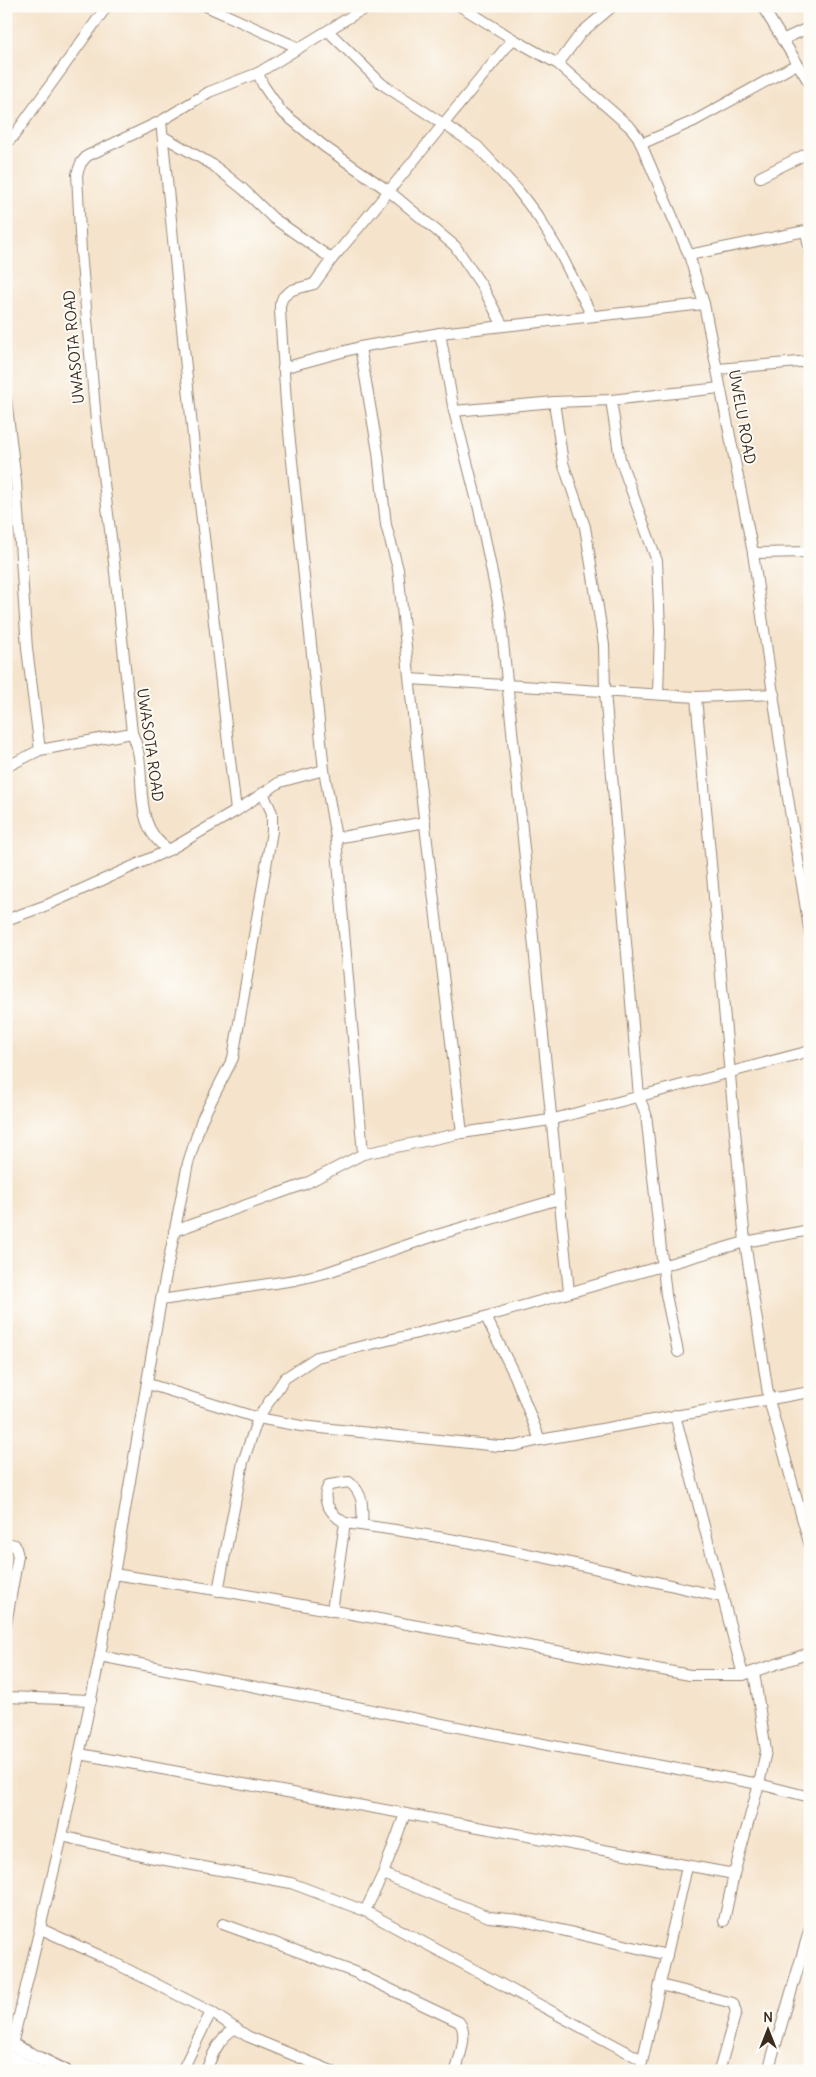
<svg xmlns="http://www.w3.org/2000/svg" width="816" height="2077" font-family="Delius,sans-serif">
  <style>
    .lines { fill: none; stroke-linecap: round; stroke-linejoin: round }
    .minor-casing { stroke: #988674; stroke-width: 12 }
    .major-casing { stroke: #988674; stroke-width: 15 }
    .minor { stroke: #fff; stroke-width: 10 }
    .major { stroke: #fff; stroke-width: 12 }
    .labels { text-anchor: middle; stroke-width: 4; stroke-linejoin: round; paint-order: stroke }
    .street-label { font-size: 15px; fill: #3b2a1e; stroke: #fdfcf7 }
  </style>
  <rect width="100%" height="100%" fill="#fdfcf7"/>
  <filter id="ink" filterUnits="userSpaceOnUse"><feTurbulence type="fractalNoise" baseFrequency=".02" numOctaves="2"/><feDisplacementMap in="SourceGraphic" scale="10" xChannelSelector="R" yChannelSelector="G"/><feConvolveMatrix kernelMatrix="1 2 1 2 8 2 1 2 1" color-interpolation-filters="sRGB"/></filter>
  <filter id="wash" filterUnits="userSpaceOnUse"><feTurbulence type="fractalNoise" baseFrequency=".0096" numOctaves="4" result="noise"/><feDisplacementMap in="SourceGraphic" scale="20" xChannelSelector="R" yChannelSelector="G"/><feGaussianBlur stdDeviation="1.12" result="paint"/><feColorMatrix in="noise" values="0 0 0 0 0 0 0 0 0 0 0 0 0 0 0 0 0 1.4 0 .05"/><feComposite in="paint" operator="in"/></filter>
  <g filter="url(#wash)">
    <rect width="100%" height="100%" fill="#f5e3cb"/>
  </g>
  <g filter="url(#ink)">
    <g class="lines">
      <defs>
        <g id="minor">
          <polyline points="206,6 299,48"/>
          <polyline points="460,6 513,39 558,64 631,128 638,137 689,255 704,304 753,553 787,792 810,934"/>
          <polyline points="762,6 810,84"/>
          <polyline points="328,31 382,84 477,146 517,189 539,218 560,253 592,316"/>
          <polyline points="782,40 810,27"/>
          <polyline points="558,64 581,33 613,6"/>
          <polyline points="258,73 263,85 281,111 325,147 390,192 455,246 482,286 503,326"/>
          <polyline points="161,121 198,486 236,811"/>
          <path d="M164 137 213 165 243 189 273 218 332 259C394 187 452 112 513 39"/>
          <polyline points="6,143 13,137 107,6"/>
          <polyline points="641,144 694,121 797,64"/>
          <polyline points="760,177 810,152"/>
          <polyline points="806,231 810,253"/>
          <polyline points="689,255 810,230"/>
          <polyline points="332,259 314,284 292,290 283,297 280,305 280,311 286,403 324,770 336,838 363,1154"/>
          <polyline points="440,333 454,411 479,509 500,612 569,1292"/>
          <polyline points="360,347 378,452 386,525 398,569 421,792 462,1133"/>
          <polyline points="283,368 360,347 440,333 704,304"/>
          <polyline points="718,369 810,361"/>
          <polyline points="6,399 16,482 27,649 40,750"/>
          <polyline points="611,400 620,459 657,561 660,630 658,694"/>
          <polyline points="554,402 563,463 585,527 604,645 605,692 639,1097 646,1114 666,1295 678,1352"/>
          <polyline points="454,411 554,402 611,400 720,388"/>
          <polyline points="753,553 810,552"/>
          <polyline points="410,679 696,697 774,694"/>
          <polyline points="696,697 745,1242 769,1400 810,1546"/>
          <polyline points="6,767 40,750 132,733"/>
          <polyline points="336,838 425,822"/>
          <path d="M169 850C127 822 151 772 132 733L113 553 96 421 81 252 77 174 81 163 87 156 161 121 209 92 258 73 358 12 374 6"/>
          <polyline points="6,920 47,905 169,850 236,811 280,782 324,770"/>
          <polyline points="174,1231 305,1184 363,1154 462,1133 550,1120 810,1051"/>
          <polyline points="161,1300 295,1280 325,1273 437,1235 559,1199"/>
          <polyline points="486,1317 515,1376 540,1440"/>
          <polyline points="148,1384 258,1418 301,1426 499,1446 515,1446 540,1440 810,1392"/>
          <polyline points="675,1415 743,1675"/>
          <path d="M345 1523C332 1515 319 1500 329 1485L349 1482C364 1493 363 1508 362 1525"/>
          <polyline points="6,1543 15,1545 18,1556 6,1624"/>
          <polyline points="114,1574 229,1592 690,1675 743,1675 810,1653"/>
          <polyline points="218,1591 243,1462 258,1418 285,1378 317,1357 481,1318 745,1242 810,1230"/>
          <path d="M332 1611 345 1523C473 1539 598 1569 723 1597"/>
          <polyline points="100,1656 553,1746 759,1784 810,1797"/>
          <polyline points="6,1697 91,1700"/>
          <polyline points="80,1754 734,1874"/>
          <polyline points="62,1836 149,1857 291,1883 365,1911 642,2060"/>
          <polyline points="383,1874 489,1917 519,1920 667,1955"/>
          <polyline points="365,1911 383,1874 405,1814"/>
          <polyline points="724,1921 734,1874 759,1784 766,1751 754,1672"/>
          <path d="M223 1924 354 1972 459 2022C469 2034 459 2057 456 2071"/>
          <polyline points="41,1929 105,1958 211,2012 247,2036 332,2071"/>
          <polyline points="660,1985 733,2003 736,2012 719,2071"/>
          <polyline points="12,2045 62,1836 100,1656 161,1300 188,1163 202,1119 233,1058 272,831 272,813 263,793"/>
          <polyline points="182,2071 211,2012"/>
          <path d="M206 2071C212 2055 220 2036 236 2028"/>
          <polyline points="640,2071 687,1867"/>
          <polyline points="768,2071 810,1928"/>
        </g>
        <g id="major">
          <polyline points="6,2042 65,2071"/>
          <polyline points="6,2055 38,2071"/>
        </g>
      </defs>
      <!-- minor casing -->
      <use href="#minor" class="minor-casing"/>
      <!-- major casing -->
      <use href="#major" class="major-casing"/>
      <!-- minor -->
      <use href="#minor" class="minor"/>
      <!-- major -->
      <use href="#major" class="major"/>
    </g>
  </g>
  <g class="labels">
    <!-- street labels -->
    <g class="street-label">
      <text transform="translate(74 347) rotate(-95)" y="5">UWASOTA ROAD</text>
      <text transform="translate(742 417) rotate(80)" y="5">UWELU ROAD</text>
      <text transform="translate(150 745) rotate(82)" y="5">UWASOTA ROAD</text>
    </g>
  </g>
  <!-- margin -->
  <rect width="816" height="2077" fill="none" stroke="#fdfcf7" stroke-width="25"/>
  <!-- north arrow -->
  <g transform="translate(768 2030)" stroke="#fdfcf7" stroke-width="4" paint-order="stroke">
  <path d="M0-4L9 19L0 12L-9 19Z" fill="#3b2a1e"/>
  <text y="-8" font-size="14" font-weight="bold" text-anchor="middle" fill="#3b2a1e">N</text>
  </g>
</svg>
